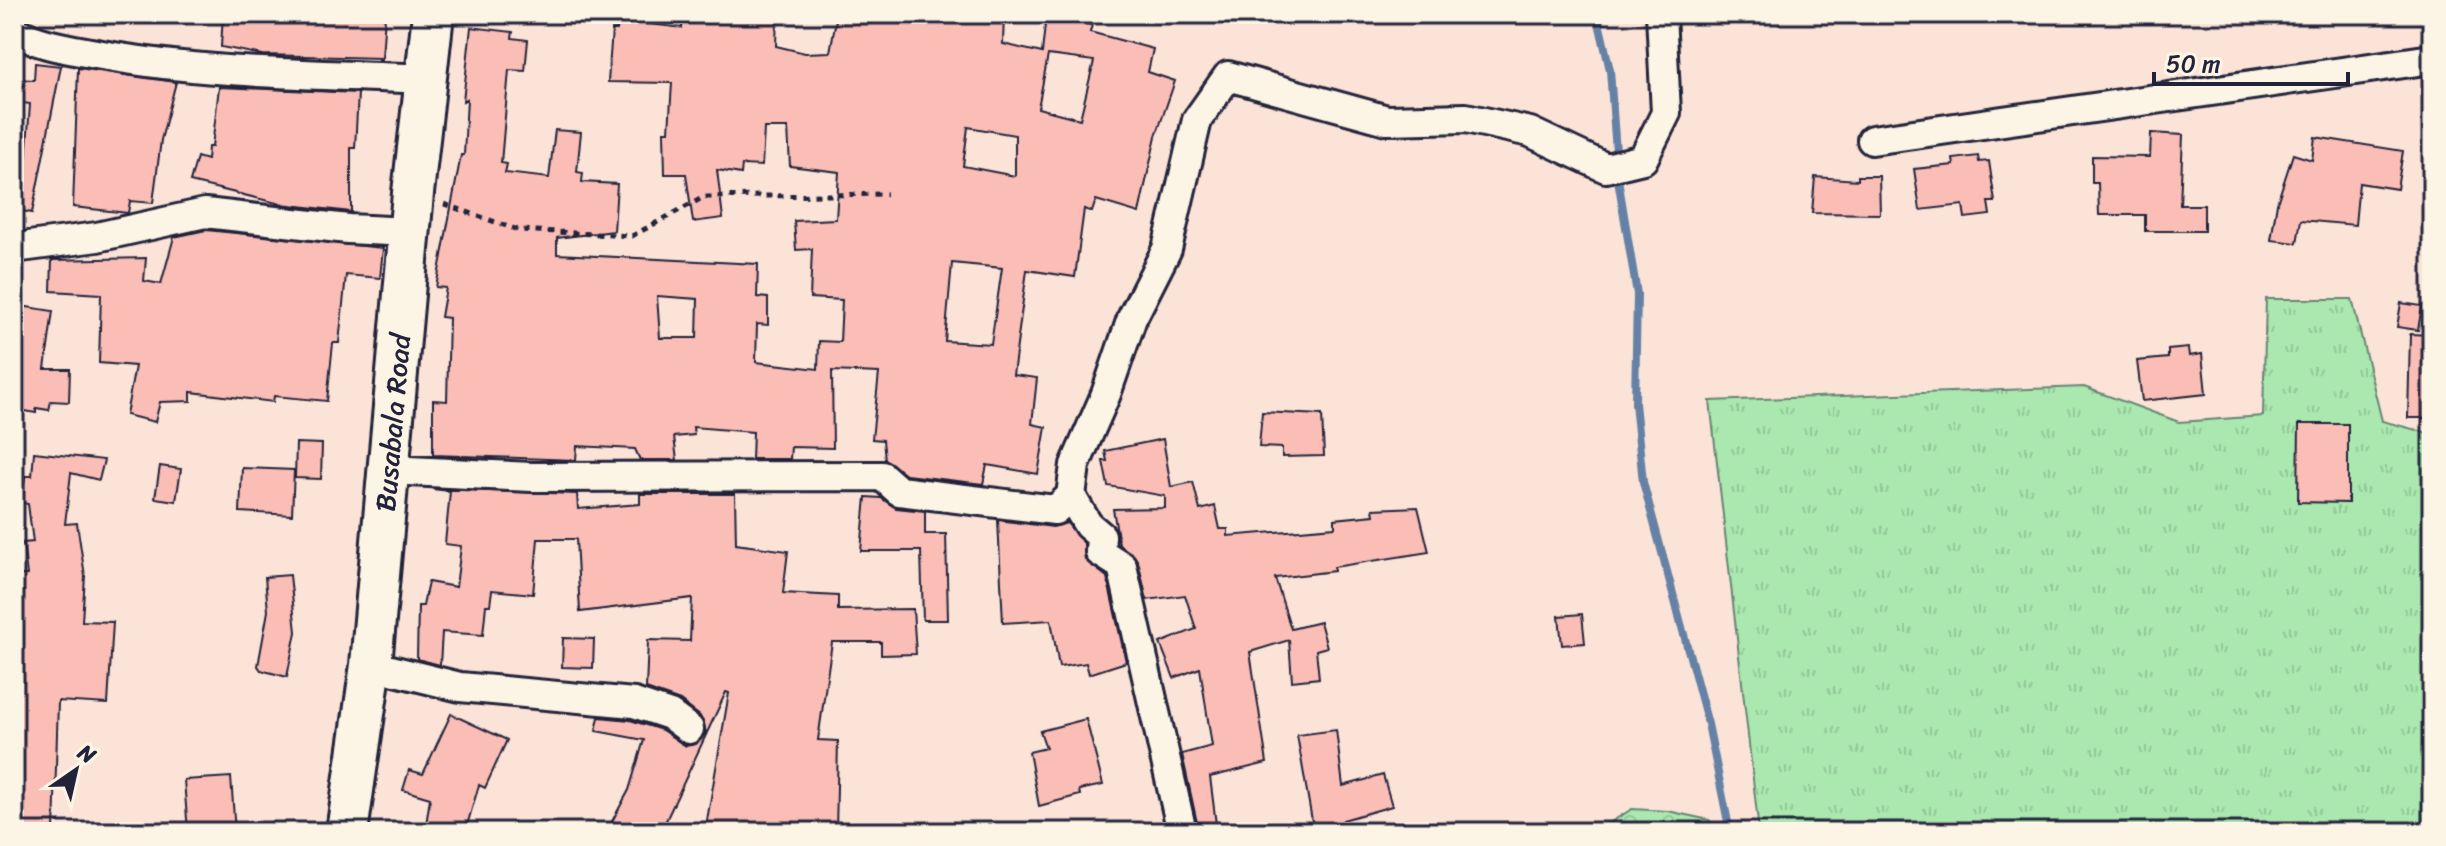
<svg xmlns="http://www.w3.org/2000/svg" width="2446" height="846" font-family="Sriracha,sans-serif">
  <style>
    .grass { fill: url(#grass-tufts); stroke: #668575; stroke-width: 2 }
    .forest { fill: url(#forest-crowns); stroke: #668575; stroke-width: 2 }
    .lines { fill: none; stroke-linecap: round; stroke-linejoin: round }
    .stream { stroke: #6581a5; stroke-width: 8 }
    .building { fill: #fabeb7; stroke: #22223b; stroke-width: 2; fill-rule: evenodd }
    .street-casing { stroke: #22223b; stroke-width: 34 }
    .secondary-casing { stroke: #22223b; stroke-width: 46 }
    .path { stroke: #22223b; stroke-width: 5; stroke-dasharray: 6 6; stroke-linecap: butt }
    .street { stroke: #fcf5e5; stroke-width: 28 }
    .secondary { stroke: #fcf5e5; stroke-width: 40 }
    .labels { text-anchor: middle; stroke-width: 7; stroke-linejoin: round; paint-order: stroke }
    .street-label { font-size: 28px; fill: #22223b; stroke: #fcf5e5 }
  </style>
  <defs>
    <pattern id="grass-tufts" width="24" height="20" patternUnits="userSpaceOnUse" patternTransform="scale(2)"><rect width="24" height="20" fill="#aae8af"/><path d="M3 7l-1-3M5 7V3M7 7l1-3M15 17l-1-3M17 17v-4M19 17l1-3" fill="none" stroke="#92c797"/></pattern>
    <pattern id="forest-crowns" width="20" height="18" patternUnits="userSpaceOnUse" patternTransform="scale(2)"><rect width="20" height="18" fill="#aae8af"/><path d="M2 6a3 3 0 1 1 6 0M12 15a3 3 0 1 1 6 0" fill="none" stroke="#92c797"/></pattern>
  </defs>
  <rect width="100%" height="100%" fill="#fbe4d7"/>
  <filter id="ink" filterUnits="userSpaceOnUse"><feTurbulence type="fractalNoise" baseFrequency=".0125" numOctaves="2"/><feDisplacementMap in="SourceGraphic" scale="16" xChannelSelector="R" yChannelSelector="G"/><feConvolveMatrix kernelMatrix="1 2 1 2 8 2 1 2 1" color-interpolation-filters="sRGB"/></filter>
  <g filter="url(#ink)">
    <!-- grass -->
    <polygon class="grass" points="2266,299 2352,299 2382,421 2432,434 2432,832 1759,832 1710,401 2084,387 2179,422 2263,416"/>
    <!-- forest -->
    <polygon class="forest" points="1632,809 1668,811 1709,820 1717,832 1584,832 1606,825"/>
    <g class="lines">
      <!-- stream -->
      <polyline class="stream" points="1597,14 1610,70 1618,179 1637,294 1635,403 1643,482 1708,724 1730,832"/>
    </g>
    <!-- building -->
    <g class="building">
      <polygon points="223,14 385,14 382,58 263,55 221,47"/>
      <path d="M683 14H777L776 46 805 53 830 52 837 14H1004L1003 44 1042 53 1046 16 1092 25 1090 32 1153 49 1148 72 1175 81 1156 136 1139 213 1096 200 1092 212 1084 209 1075 277 1027 270 1013 375 1037 378 1032 424 1046 427 1038 474 987 465 983 484 906 475 885 460 883 440 872 439 879 373 832 371 833 448 791 447 790 459H752L753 432 693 427 694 435 674 437 677 460H640L635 449 577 446 576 460 433 455V400L447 401 449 318 441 317 446 288 436 287 461 155H464L467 99 463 101 471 27 513 32 512 38 528 40 525 71 509 70 501 163 507 164 505 173 549 178 555 130 581 132 577 172 583 173 582 182 617 184 614 231 557 238V254L758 264 757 297 768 298V325L757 324 756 362 818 369 819 341 840 342 842 300 810 298 812 249 796 250 794 221 836 219 839 172 790 166 788 128H764L762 166 742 165 741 174 717 170 723 218 693 222 686 174H665L664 131H669L672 83 608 82 612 30H617L618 20 682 28ZM1048 55 1094 61 1080 119 1038 108ZM968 127 1015 135V176L963 166ZM952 263 1002 268 991 344 945 341ZM657 296 698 299 697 338H660Z"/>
      <polygon points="35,63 61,66 32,213 14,209 14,158 26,161 30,104 16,102 17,79 34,80"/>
      <polygon points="78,68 176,82 161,140 153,203 130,201 128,213 73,207"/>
      <polygon points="219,87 358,93 355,148 351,148 351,212 281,204 190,182 197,157 207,160 208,147 212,147"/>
      <polygon points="2151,133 2183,135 2180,205 2204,205 2204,231 2145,231 2145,215 2099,215 2098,183 2092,183 2092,156 2150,157"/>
      <polygon points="2315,137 2403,151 2397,189 2359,183 2355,225 2301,220 2297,243 2271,240 2277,203 2293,154 2312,160"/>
      <polygon points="1978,156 1979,162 1989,161 1995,202 1988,202 1990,215 1965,218 1963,205 1920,210 1914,169 1954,165 1953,159"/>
      <polygon points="1858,176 1879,176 1880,214 1812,213 1815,177 1858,180"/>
      <polygon points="206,230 383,248 380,278 346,275 339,343 333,343 327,401 274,396 273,402 191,392 191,401 160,402 155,422 126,415 135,366 99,363 101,294 51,291 52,260 146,258 144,281 161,284 174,237"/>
      <polygon points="2401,303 2422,306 2418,330 2397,327"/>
      <polygon points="14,305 53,311 45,369 70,369 69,402 51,401 49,410 36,408 36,413 14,409"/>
      <polygon points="2410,334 2432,335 2432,418 2408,418"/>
      <polygon points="2188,348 2189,356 2202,354 2206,394 2142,401 2137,361 2168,358 2168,350"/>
      <polygon points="1262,412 1322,415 1324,456 1282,457 1282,448 1259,447"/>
      <polygon points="2299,424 2348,424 2348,503 2298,502"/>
      <polygon points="1163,439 1171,487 1193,482 1200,510 1215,506 1220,529 1228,529 1228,536 1335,527 1335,519 1374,515 1373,509 1418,507 1429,552 1334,567 1334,571 1275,578 1291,629 1320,622 1327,647 1316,650 1319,678 1292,681 1289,640 1250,652 1267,763 1210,777 1217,832 1199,832 1182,754 1212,746 1200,668 1174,678 1160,643 1196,629 1185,595 1147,600 1138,561 1119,544 1113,509 1165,508 1165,496 1108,486 1103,461 1107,461 1105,451"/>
      <polygon points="296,443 322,444 321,479 295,478"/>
      <polygon points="34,452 104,460 99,480 71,473 65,524 77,523 85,576 82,621 113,622 108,704 58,701 54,832 20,832 21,804 14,803 14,575 27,575 23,543 33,542 28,504 22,503 25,476 32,476"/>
      <polygon points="160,466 181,469 176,501 155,498"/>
      <polygon points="242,468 294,470 292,515 240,512"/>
      <polygon points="432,489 577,494 578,509 640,504 640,494 735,494 736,544 788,551 783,593 838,596 838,610 913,609 916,654 881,655 881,642 832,642 818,740 838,741 836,832 705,832 729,693 726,692 663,827 650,821 645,832 626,832 610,825 629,790 644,740 596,731 599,717 630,720 662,730 686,746 696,744 706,732 700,716 680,701 646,689 648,640 690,641 692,598 580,612 576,539 538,539 533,594 492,590 490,605 486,605 483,635 442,632 440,665 417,659 418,606 423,606 428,582 456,587 461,546 445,544 450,491"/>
      <polygon points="866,497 881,498 896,508 925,511 925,534 946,534 948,620 923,620 921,551 861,551"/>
      <polygon points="998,520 1053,527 1067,523 1084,543 1085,560 1107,577 1126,662 1089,674 1086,663 1059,667 1051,620 1003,623"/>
      <polygon points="290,575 296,632 287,677 261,670 258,666 268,611 265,577"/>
      <polygon points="1582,614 1585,643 1562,645 1559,616"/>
      <polygon points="563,638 594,639 593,668 562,667"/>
      <polygon points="451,714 507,740 485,788 479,785 465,832 425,832 430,798 403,790 409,770 423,774"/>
      <polygon points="1086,719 1103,785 1079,790 1080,795 1039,806 1029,752 1046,748 1040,731"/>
      <polygon points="1336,730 1343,786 1383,775 1392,806 1343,820 1345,832 1314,832 1297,735"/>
      <polygon points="231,777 235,832 188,832 184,780"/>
    </g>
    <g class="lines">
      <defs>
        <g id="street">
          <path d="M14 31C42 46 71 49 102 55 209 74 318 74 426 79"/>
          <polyline points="1872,140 2432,59"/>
          <polyline points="14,248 97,237 205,213 348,229 409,232"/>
          <polyline points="388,470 532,477 882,476 899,491 1055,510 1071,496 1075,465 1106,394 1132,318 1167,249 1197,120 1228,76 1387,120 1466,118 1530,132 1606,168 1643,159 1666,113 1661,14"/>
          <polyline points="1071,496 1088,525 1101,536 1100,552 1122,566 1182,832"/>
          <polyline points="371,665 460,687 634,703 670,715 689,729"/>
        </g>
        <g id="secondary">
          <path id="s1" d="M347 832 371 665 413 193 433 14"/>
        </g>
      </defs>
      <!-- street casing -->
      <use href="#street" class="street-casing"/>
      <!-- secondary casing -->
      <use href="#secondary" class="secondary-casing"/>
      <!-- path -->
      <polyline class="path" points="444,204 518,230 632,236 704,197 887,194"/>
      <!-- street -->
      <use href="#street" class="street"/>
      <!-- secondary -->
      <use href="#secondary" class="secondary"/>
    </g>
  </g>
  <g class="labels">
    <!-- street labels -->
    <g class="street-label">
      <text dy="10" stroke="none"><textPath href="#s1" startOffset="412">Busabala Road</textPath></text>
    </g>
  </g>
  <!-- margin -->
  <rect width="2446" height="846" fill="none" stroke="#fcf5e5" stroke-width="48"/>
  <rect x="24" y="24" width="2398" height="798" fill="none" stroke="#22223b" stroke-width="3" filter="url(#ink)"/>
  <!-- north arrow -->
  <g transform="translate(76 770) rotate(34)" stroke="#fcf5e5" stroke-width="6" paint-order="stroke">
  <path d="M0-6L14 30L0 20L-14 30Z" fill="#22223b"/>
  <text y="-12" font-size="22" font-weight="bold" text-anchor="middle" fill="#22223b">N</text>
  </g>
  <!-- scale -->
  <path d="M2154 72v12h194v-12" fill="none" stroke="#22223b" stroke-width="4"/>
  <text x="2166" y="72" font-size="24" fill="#22223b" stroke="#fcf5e5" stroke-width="6" paint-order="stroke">50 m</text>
</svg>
